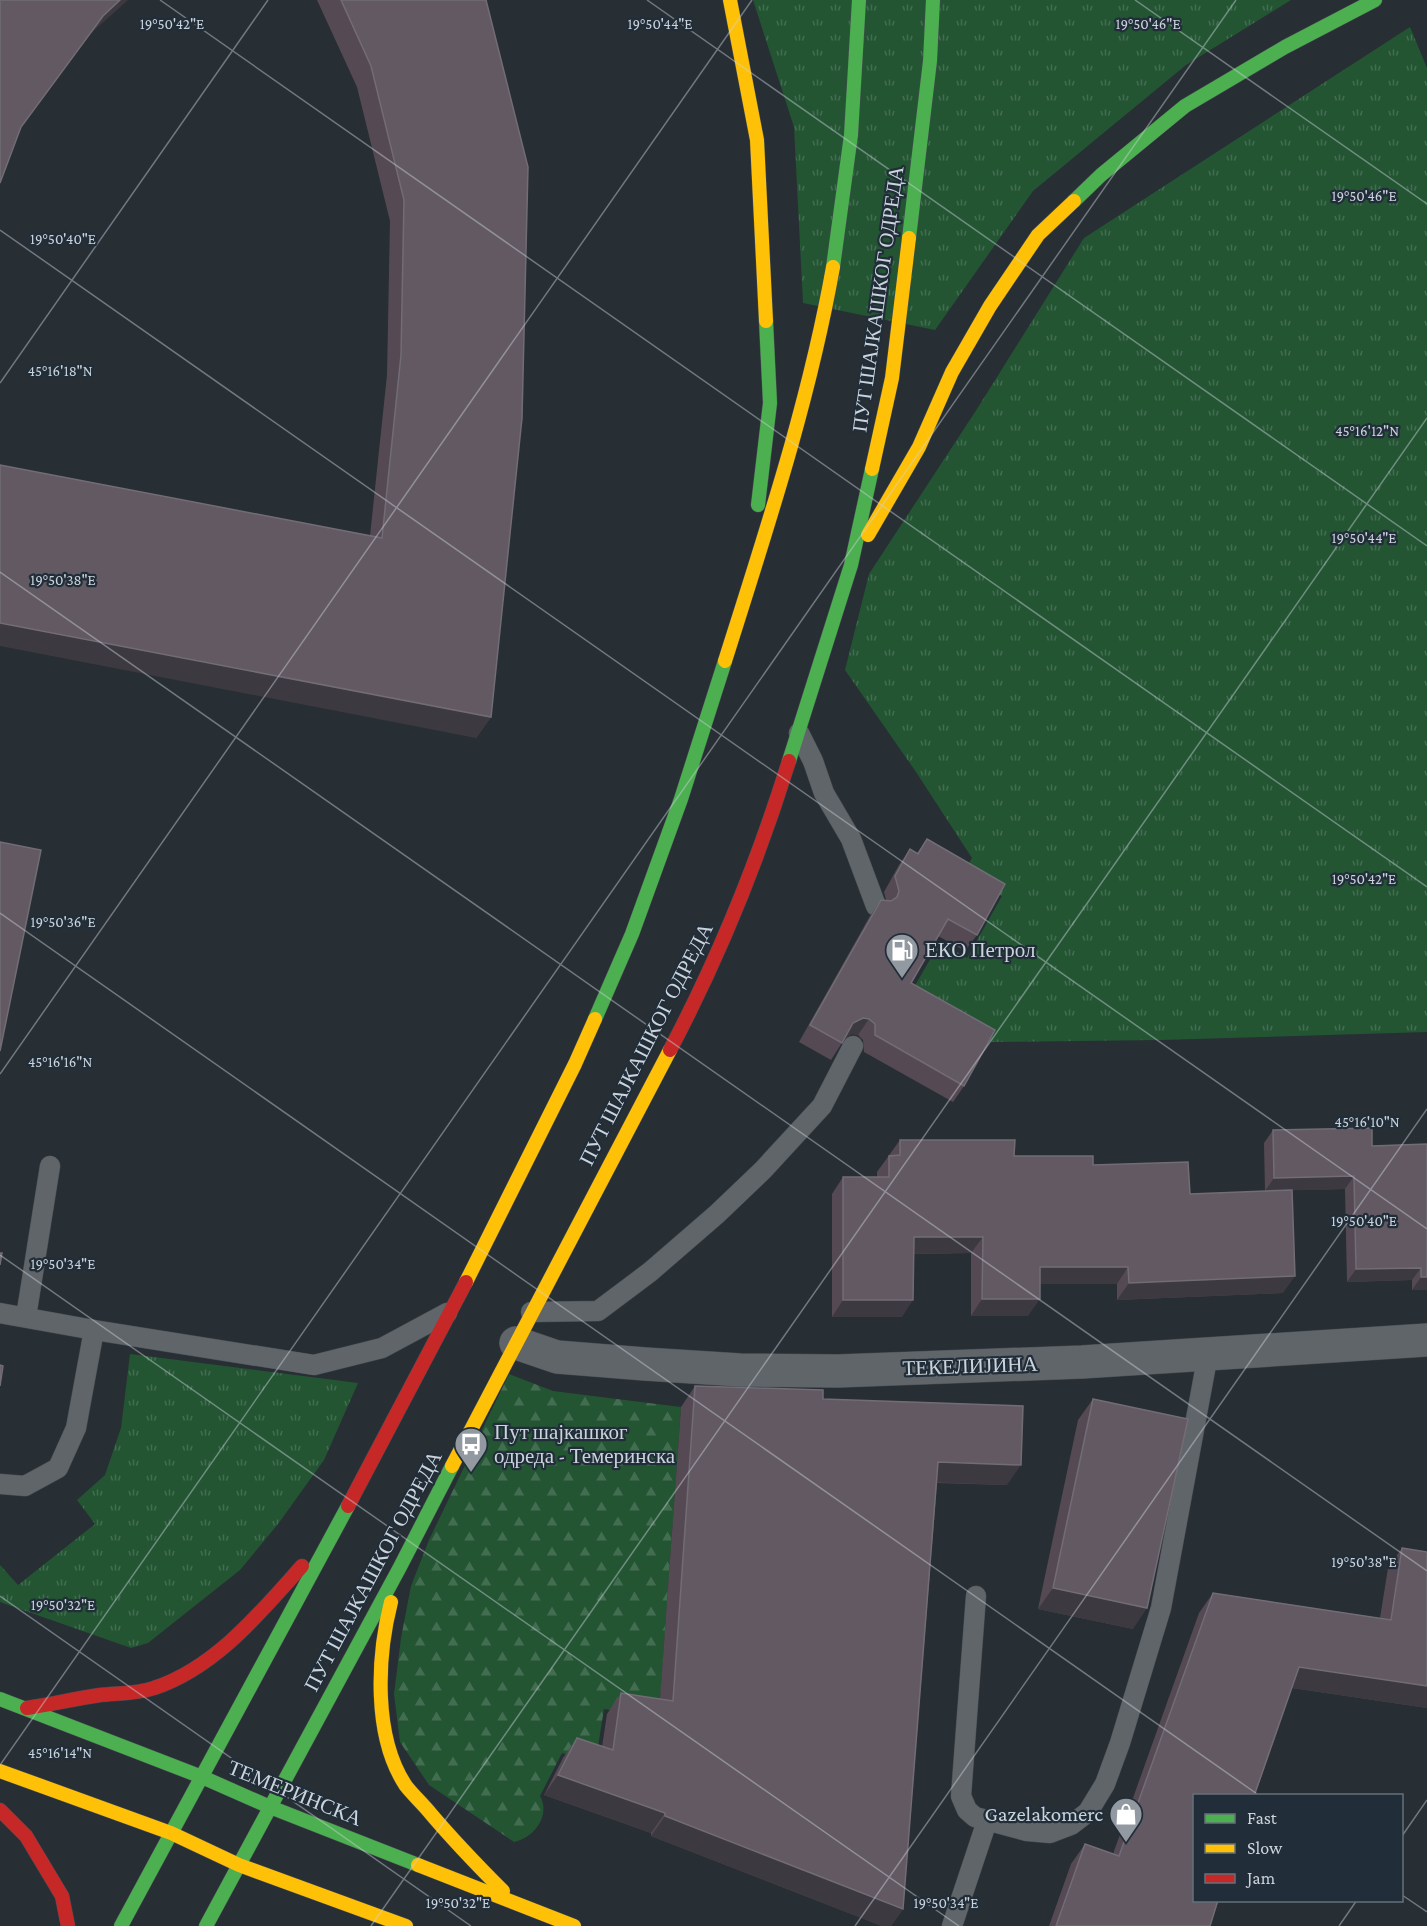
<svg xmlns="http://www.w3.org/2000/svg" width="1427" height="1926" font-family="'Crimson Pro',serif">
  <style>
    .grass { fill: url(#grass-tufts) }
    .forest { fill: url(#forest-firs) }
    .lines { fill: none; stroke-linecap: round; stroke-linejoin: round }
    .lane-casing { stroke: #454b51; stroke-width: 21 }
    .street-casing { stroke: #454b51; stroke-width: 34 }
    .fast-casing { stroke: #454b51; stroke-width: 15 }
    .slow-casing { stroke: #454b51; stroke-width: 15 }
    .jam-casing { stroke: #454b51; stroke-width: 15 }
    .lane { stroke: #60656a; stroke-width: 20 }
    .street { stroke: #60656a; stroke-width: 33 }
    .fast { stroke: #4caf50; stroke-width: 14 }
    .slow { stroke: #ffc107; stroke-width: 14 }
    .jam { stroke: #c62828; stroke-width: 14 }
    .wall { fill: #554a54 }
    .shaded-wall { fill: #3d3941 }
    .building { fill: #625963; stroke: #726c76; stroke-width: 1.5 }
    .ticks { fill: none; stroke: #cbd3db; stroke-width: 1.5; stroke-opacity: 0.45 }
    .labels { text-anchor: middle; stroke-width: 4.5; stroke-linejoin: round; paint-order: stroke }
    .street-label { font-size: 21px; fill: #cbd3db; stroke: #212e3a }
    .poi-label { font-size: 21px; fill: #cbd3db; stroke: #212e3a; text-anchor: start }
    .ticks-label { font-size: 15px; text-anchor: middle; fill: #cbd3db; stroke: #212e3a; stroke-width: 4.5; stroke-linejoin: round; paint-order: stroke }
  </style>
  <defs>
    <pattern id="grass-tufts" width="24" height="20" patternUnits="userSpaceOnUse" patternTransform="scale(1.5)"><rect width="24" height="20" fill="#235533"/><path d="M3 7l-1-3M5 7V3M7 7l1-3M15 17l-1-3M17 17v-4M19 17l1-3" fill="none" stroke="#426d50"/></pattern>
    <pattern id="forest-firs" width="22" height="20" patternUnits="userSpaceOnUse" patternTransform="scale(1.5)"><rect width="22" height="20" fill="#235533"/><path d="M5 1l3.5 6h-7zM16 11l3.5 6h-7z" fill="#426d50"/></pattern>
  </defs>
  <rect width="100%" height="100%" fill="#272e34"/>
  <!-- grass -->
  <g class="grass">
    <polygon points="753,0 1291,0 1186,65 1033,191 935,330 803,303 794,127"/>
    <polygon points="1410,27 1427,68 1427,1032 1160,1040 991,1042 909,996 940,942 967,958 1002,896 963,874 972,858 916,772 845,670 869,574 977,409 1084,238"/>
    <polygon points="130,1354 358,1383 324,1460 278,1524 240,1570 148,1643 131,1648 0,1602 0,1565 18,1585 95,1524 77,1500 105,1475 121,1428"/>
  </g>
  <!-- forest -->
  <path class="forest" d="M509 1374 553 1391 681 1407 659 1717 604 1709 595 1765 562 1753 540 1796C551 1815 534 1838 514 1842L429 1785 400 1742 394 1694 401 1638 411 1586 429 1540Z"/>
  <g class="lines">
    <defs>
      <g id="lane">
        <polyline points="799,733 813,761 824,793 851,839 876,906"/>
        <polyline points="531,1312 598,1311 650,1272 717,1214 763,1170 822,1106 853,1046"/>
        <polyline points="0,1313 94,1330 314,1365 382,1348 447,1313"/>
        <polyline points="26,1317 50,1166"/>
        <polyline points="0,1484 25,1486 58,1468 76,1428 94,1330"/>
        <polyline points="976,1596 961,1796 967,1810 975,1817 1027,1831 1050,1833 1071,1825 1088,1812 1105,1784 1120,1743 1161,1608 1208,1354"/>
        <polyline points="952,1926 987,1821"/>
      </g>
      <polyline id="street" points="516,1343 557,1357 645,1364 740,1370 838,1371 1082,1362 1427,1340"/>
      <g id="fast">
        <polyline points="1074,201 1101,175 1185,106 1285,47 1375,0"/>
        <polyline points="909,238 930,61 933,0"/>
        <polyline points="833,267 851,135 859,0"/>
        <polyline points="758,505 770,403 766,321"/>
        <polyline points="789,761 851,565 872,469"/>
        <polyline points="595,1019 632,934 681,799 725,661"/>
        <polyline points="0,1699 202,1777 270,1807 418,1865"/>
        <polyline points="121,1926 348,1506"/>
        <polyline points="206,1926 400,1567 452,1466"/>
      </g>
      <g id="slow">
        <polyline points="730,0 757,140 766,321"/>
        <polyline points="872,469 892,378 909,238"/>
        <polyline points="868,535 919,447 952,372 990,306 1038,235 1074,201"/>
        <path d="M725 661C766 531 809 402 833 267"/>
        <polyline points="466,1282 575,1064 595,1019"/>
        <polyline points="452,1466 670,1050"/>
        <path d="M391 1602C377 1657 373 1737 406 1786 413 1795 423 1804 431 1814 454 1841 478 1866 503 1891"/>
        <polyline points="0,1771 171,1833 239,1865 406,1926"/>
        <polyline points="418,1865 574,1926"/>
      </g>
      <g id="jam">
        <path d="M670 1050C719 957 758 861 789 761"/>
        <polyline points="348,1506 466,1282"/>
        <path d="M27 1708C51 1704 75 1699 100 1695 118 1693 137 1694 154 1688 215 1668 261 1612 302 1566"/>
        <polyline points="0,1810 26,1836 62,1896 68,1926"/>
      </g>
    </defs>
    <!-- lane casing -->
    <use href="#lane" class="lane-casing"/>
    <!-- street casing -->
    <use href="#street" class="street-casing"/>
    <!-- fast casing -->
    <use href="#fast" class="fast-casing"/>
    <!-- slow casing -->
    <use href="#slow" class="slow-casing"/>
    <!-- jam casing -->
    <use href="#jam" class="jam-casing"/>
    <!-- lane -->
    <use href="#lane" class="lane"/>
    <!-- street -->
    <use href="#street" class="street"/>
    <!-- fast -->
    <use href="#fast" class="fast"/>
    <!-- slow -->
    <use href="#slow" class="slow"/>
    <!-- jam -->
    <use href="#jam" class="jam"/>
  </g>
  <!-- wall -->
  <g class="wall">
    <polygon points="317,0 486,0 491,717 476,738 370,536 387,375 390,221 357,87"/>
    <polygon points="927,839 977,935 965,951 938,936 911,983 964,1086 953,1102 864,1052 863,1040 858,1035 852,1034 845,1038 831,1060 799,1042 870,916 881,900 886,900 884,892 899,865 910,849 917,853"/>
    <polygon points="1273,1130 1372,1146 1427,1144 1427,1290 1412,1290 1412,1280 1347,1282 1345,1189 1292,1190 1283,1293 1117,1300 1117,1284 1040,1284 1028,1316 971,1316 971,1253 914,1254 902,1317 832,1317 832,1194 843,1177 877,1177 877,1172 900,1140 1014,1156 1093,1165 1190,1194 1265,1191 1264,1143"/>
    <polygon points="695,1386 823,1399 1007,1485 937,1483 903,1909 891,1926 882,1926 651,1836 651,1833 544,1795 563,1758 577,1738 602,1747 607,1714 621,1693 660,1699 681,1407"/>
    <polygon points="1093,1399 1133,1629 1038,1609 1078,1420"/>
    <polygon points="1402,1548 1427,1552 1427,1708 1292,1688 1210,1926 1049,1926 1071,1864 1085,1844 1113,1854 1199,1613 1213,1593 1380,1618 1388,1568"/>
  </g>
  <!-- shaded-wall -->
  <g class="shaded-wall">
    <polygon points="120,0 128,0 88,36 7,148 103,16"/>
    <polygon points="0,623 491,717 476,738 0,646"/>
    <polygon points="863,1018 869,1019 858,1035 852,1034 842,1040 853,1023"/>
    <polygon points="1354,1176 1345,1189 1265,1191 1274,1178"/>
    <polygon points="914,1237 983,1237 971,1253 902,1254"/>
    <polygon points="1040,1267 1128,1267 1117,1284 1029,1284"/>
    <polygon points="1421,1268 1412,1280 1347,1282 1356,1269"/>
    <polygon points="1295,1276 1283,1293 1117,1300 1129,1283"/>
    <polygon points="1421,1277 1427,1277 1427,1290 1412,1290"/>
    <polygon points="982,1299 1040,1299 1028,1316 971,1316"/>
    <polygon points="843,1300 913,1300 902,1317 832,1317"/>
    <polygon points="938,1462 1021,1465 1007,1485 924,1482"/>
    <polygon points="1053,1588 1147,1608 1133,1629 1038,1609"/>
    <polygon points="1299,1667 1427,1686 1427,1708 1285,1687"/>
    <polygon points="558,1775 665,1813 651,1833 544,1795"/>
    <polygon points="665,1816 903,1909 891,1926 882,1926 651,1836"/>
  </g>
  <!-- building -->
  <g class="building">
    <polygon points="0,0 120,0 103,16 21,127 0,183"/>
    <polygon points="341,0 486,0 528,167 522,418 491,717 0,623 0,465 382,538 401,355 404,200 371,66"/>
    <polygon points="927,839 1005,884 977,935 948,919 911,983 995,1030 964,1086 875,1035 875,1024 869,1019 863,1018 853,1023 842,1043 810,1025 881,900 891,901 897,897 899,891 895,876 910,849 918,854"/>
    <polygon points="0,842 41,850 0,1051"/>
    <polygon points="1372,1128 1372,1146 1427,1144 1427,1277 1421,1277 1421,1268 1356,1269 1354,1176 1274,1178 1273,1130"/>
    <polygon points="900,1140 1015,1140 1014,1156 1093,1156 1093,1165 1188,1162 1190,1194 1292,1190 1295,1276 1129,1283 1128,1267 1040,1267 1040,1299 982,1299 983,1237 914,1237 913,1300 843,1300 843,1177 889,1177 889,1156 900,1155"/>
    <polygon points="0,1253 2,1253 0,1265"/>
    <polygon points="0,1365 3,1366 0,1386"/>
    <polygon points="695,1386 823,1390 823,1399 1023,1406 1021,1465 938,1462 903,1909 665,1816 665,1813 558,1775 577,1738 613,1750 621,1693 673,1701"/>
    <polygon points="1093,1399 1188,1419 1147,1608 1053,1588"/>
    <polygon points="1402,1548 1427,1552 1427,1686 1299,1667 1254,1796 1194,1796 1194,1900 1218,1900 1210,1926 1056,1926 1085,1844 1119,1856 1213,1593 1391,1620"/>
  </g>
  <!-- ticks -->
  <path class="ticks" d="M160 0 1427 887M647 0 1427 546M1135 0 1427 204M0 230 1427 1229M0 383 268 0M0 572 1427 1571M0 913 1260 1796M0 1074 752 0M0 1255 959 1926M0 1596 471 1926M0 1765 1236 0M1402 1836 1427 1800M1402 1895 1427 1912M371 1926 1427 418M855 1926 1427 1109M1339 1926 1357 1900"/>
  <!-- icons -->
  <defs>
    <symbol id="fuel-pin" viewBox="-11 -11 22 30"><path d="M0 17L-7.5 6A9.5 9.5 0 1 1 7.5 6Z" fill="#9299a1" stroke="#212e3a"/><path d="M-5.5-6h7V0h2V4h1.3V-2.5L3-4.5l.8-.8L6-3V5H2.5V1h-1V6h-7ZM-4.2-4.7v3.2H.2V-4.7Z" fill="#fff"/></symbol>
    <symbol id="bus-pin" viewBox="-11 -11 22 30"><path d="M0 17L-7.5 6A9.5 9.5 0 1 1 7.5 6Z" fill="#9299a1" stroke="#212e3a"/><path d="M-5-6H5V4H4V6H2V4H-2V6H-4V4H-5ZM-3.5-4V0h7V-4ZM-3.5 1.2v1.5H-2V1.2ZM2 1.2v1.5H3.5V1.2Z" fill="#fff"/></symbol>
    <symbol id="shop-pin" viewBox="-11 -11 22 30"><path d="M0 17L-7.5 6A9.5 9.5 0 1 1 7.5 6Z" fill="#9299a1" stroke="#212e3a"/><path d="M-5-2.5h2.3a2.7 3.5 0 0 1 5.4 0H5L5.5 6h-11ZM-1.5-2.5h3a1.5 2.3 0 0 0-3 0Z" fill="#fff"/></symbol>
  </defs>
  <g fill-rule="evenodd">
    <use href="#fuel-pin" x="883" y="931" width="38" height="52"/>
    <use href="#bus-pin" x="452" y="1425" width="38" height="52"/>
    <use href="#shop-pin" x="1107" y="1795" width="38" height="52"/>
  </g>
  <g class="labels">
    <!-- street labels -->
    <g class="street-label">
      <text transform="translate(878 299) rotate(-82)" y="7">ПУТ ШАЈКАШКОГ ОДРЕДА</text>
      <text transform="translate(646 1044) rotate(-63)" y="7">ПУТ ШАЈКАШКОГ ОДРЕДА</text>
      <text transform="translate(970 1366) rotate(-2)" y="7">ТЕКЕЛИЈИНА</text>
      <text transform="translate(373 1571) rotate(-62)" y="7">ПУТ ШАЈКАШКОГ ОДРЕДА</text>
      <text transform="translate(295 1793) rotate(22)" y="7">ТЕМЕРИНСКА</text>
    </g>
    <!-- poi labels -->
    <g class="poi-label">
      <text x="925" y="957">ЕКО Петрол</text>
      <text x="494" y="1439">Пут шајкашког<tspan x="494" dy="24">одреда - Темеринска</tspan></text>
      <text x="1103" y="1821" text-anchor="end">Gazelakomerc</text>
    </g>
  </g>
  <g class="ticks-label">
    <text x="172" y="29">19°50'42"E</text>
    <text x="660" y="29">19°50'44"E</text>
    <text x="1148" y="29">19°50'46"E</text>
    <text x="1364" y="201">19°50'46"E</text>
    <text x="63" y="244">19°50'40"E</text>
    <text x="60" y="376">45°16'18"N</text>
    <text x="1367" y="436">45°16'12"N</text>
    <text x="1364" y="543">19°50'44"E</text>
    <text x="63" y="585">19°50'38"E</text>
    <text x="1364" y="884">19°50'42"E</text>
    <text x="63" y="927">19°50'36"E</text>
    <text x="60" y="1067">45°16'16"N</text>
    <text x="1367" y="1127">45°16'10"N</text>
    <text x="1364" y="1226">19°50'40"E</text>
    <text x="63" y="1269">19°50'34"E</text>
    <text x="1364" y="1567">19°50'38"E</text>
    <text x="63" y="1610">19°50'32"E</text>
    <text x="60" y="1758">45°16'14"N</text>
    <text x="458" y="1908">19°50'32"E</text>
    <text x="946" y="1908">19°50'34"E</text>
  </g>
  <!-- legend -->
  <rect x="1193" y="1794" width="210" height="108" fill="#212e3a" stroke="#65707a" stroke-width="1.5"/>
  <rect x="1205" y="1814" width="30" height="9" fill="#4caf50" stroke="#65707a" stroke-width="1.5"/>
  <text x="1247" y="1824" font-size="18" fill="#cbd3db">Fast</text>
  <rect x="1205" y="1844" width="30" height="9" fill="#ffc107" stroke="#65707a" stroke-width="1.5"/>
  <text x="1247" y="1854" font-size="18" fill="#cbd3db">Slow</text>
  <rect x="1205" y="1874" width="30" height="9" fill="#c62828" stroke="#65707a" stroke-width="1.5"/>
  <text x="1247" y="1884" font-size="18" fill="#cbd3db">Jam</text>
</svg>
